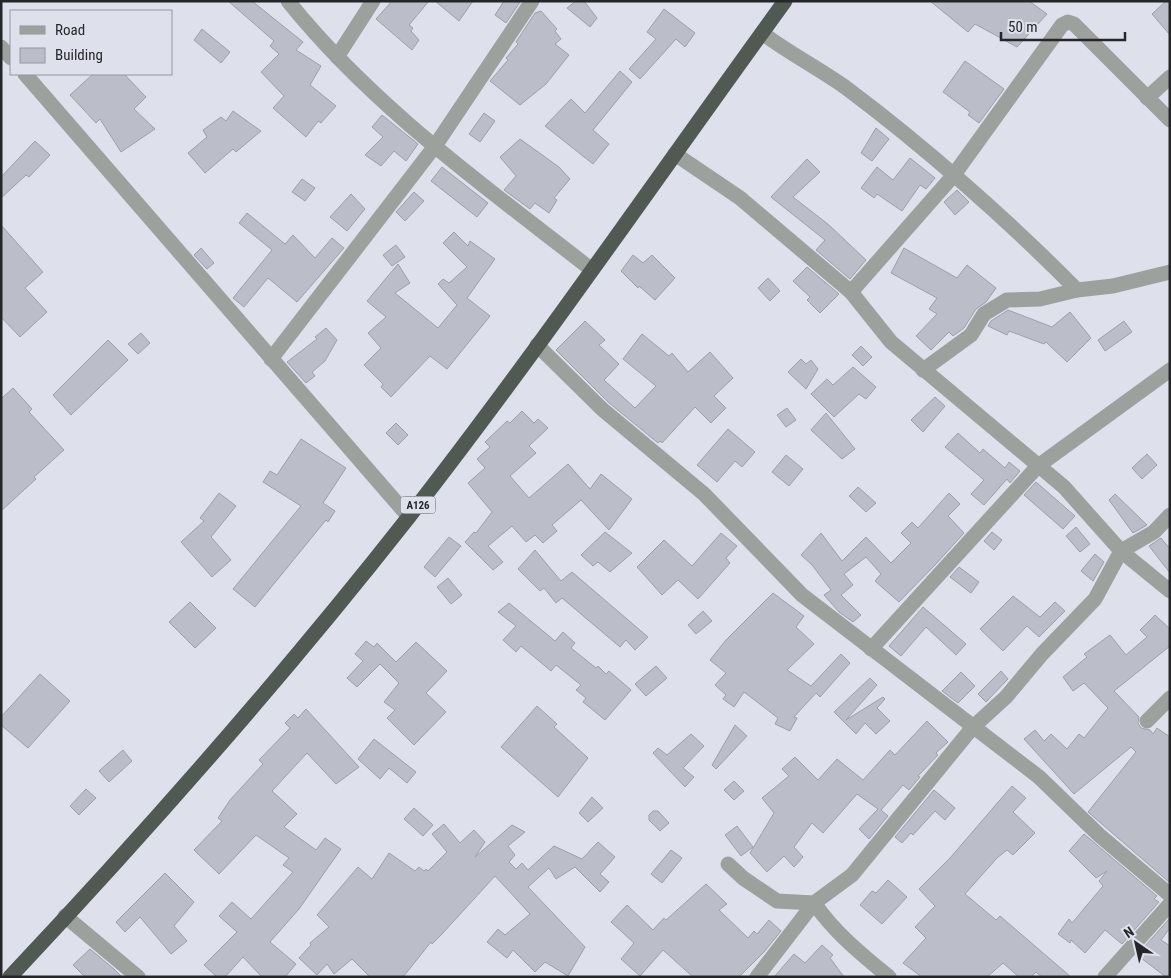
<svg xmlns="http://www.w3.org/2000/svg" width="1171" height="978" font-family="'Roboto Condensed',sans-serif">
  <style>
    .building { fill: #bbbec9; stroke: #9d9faa }
    .lines { fill: none; stroke-linecap: round; stroke-linejoin: round }
    .minor { stroke: #9da19e; stroke-width: 15 }
    .highway { stroke: #505952; stroke-width: 15 }
    .labels { text-anchor: middle; stroke-width: 4.5; stroke-linejoin: round; paint-order: stroke }
    .shield { fill: #dee1ec; stroke: #5c5e64; stroke-width: 1 }
    .shield-label { font-size: 11px; font-weight: bold; fill: #25262a }
  </style>
  <rect width="100%" height="100%" fill="#dee1ec"/>
  <!-- building -->
  <g class="building">
    <polygon points="228,1 252,1 303,42 296,50 321,66 310,85 336,106 321,123 318,121 306,137 273,108 284,96 261,72 279,54 270,46 274,41"/>
    <polygon points="392,1 429,1 409,25 413,28 411,31 419,40 412,50 376,19"/>
    <polygon points="435,1 473,1 459,21"/>
    <polygon points="504,1 520,2 506,23 495,15"/>
    <polygon points="576,1 584,1 597,18 590,27 567,8"/>
    <polygon points="930,1 1029,1 1047,14 1017,47 975,24 968,32"/>
    <polygon points="1166,1 1170,1 1170,35 1152,14"/>
    <polygon points="664,9 695,33 685,47 676,39 640,79 629,69 656,39 647,32"/>
    <polygon points="541,11 557,29 555,31 561,39 555,44 569,55 546,84 520,105 490,81 508,60 506,58 518,44 516,42 535,13"/>
    <polygon points="202,29 230,52 221,63 194,40"/>
    <polygon points="965,61 1004,89 979,123 968,115 970,112 943,92"/>
    <polygon points="620,71 632,82 593,130 609,144 593,164 545,126 571,99 585,113"/>
    <polygon points="93,74 124,74 146,97 134,109 155,129 121,152 100,119 96,123 70,95"/>
    <polygon points="233,111 261,131 236,152 233,149 205,173 188,153 207,137 203,130 221,117 226,121"/>
    <polygon points="484,113 495,121 480,142 469,134"/>
    <polygon points="382,115 418,144 406,161 394,151 381,166 365,155 383,137 372,127"/>
    <polygon points="876,128 889,139 872,161 861,153"/>
    <polygon points="520,139 559,167 570,179 554,198 557,200 549,213 535,203 530,209 504,190 516,176 500,157"/>
    <polygon points="35,141 50,155 29,177 26,175 1,198 1,177"/>
    <polygon points="910,158 935,178 926,189 920,185 902,211 877,194 874,198 861,188 877,167 893,180"/>
    <polygon points="807,159 820,172 793,197 829,225 866,260 850,279 816,250 825,240 771,197"/>
    <polygon points="442,167 488,203 477,217 431,181"/>
    <polygon points="302,179 315,188 305,201 292,192"/>
    <polygon points="957,190 969,202 955,215 944,202"/>
    <polygon points="414,192 424,201 405,221 396,212"/>
    <polygon points="351,194 365,209 347,231 330,217"/>
    <polygon points="247,213 285,244 293,235 315,258 332,238 344,248 297,302 268,278 244,307 233,298 272,250 239,223"/>
    <polygon points="1,225 43,272 25,288 47,312 20,337 1,317"/>
    <polygon points="454,232 468,246 470,241 495,259 467,298 490,316 447,369 430,356 391,397 381,387 383,384 364,365 381,348 368,333 386,317 367,301 398,264 410,283 395,293 438,328 457,305 438,284 443,279 449,283 467,267 443,243"/>
    <polygon points="396,245 405,257 392,266 383,255"/>
    <polygon points="201,248 214,263 207,269 194,255"/>
    <polygon points="904,248 957,278 967,265 996,288 986,302 976,309 964,328 953,336 949,332 931,350 916,336 937,314 929,309 937,298 891,273"/>
    <polygon points="633,255 643,263 652,255 675,278 655,300 639,286 638,288 621,271"/>
    <polygon points="807,267 839,294 820,313 807,300 810,297 793,281"/>
    <polygon points="768,278 780,291 770,301 758,288"/>
    <polygon points="1008,310 1052,327 1070,312 1091,338 1067,362 1046,342 1044,344 1009,331 1007,335 988,326 991,321"/>
    <polygon points="585,321 605,340 599,345 619,364 604,380 635,408 656,386 623,359 642,334 669,356 672,353 688,372 710,352 733,378 714,396 726,408 711,423 695,407 662,443 660,441 658,443 608,402 556,350"/>
    <polygon points="1124,321 1132,332 1105,351 1098,340"/>
    <polygon points="326,328 337,340 325,361 312,372 315,376 306,383 287,362 317,339 315,337"/>
    <polygon points="141,333 150,343 138,354 128,344"/>
    <polygon points="108,340 128,360 71,415 53,395"/>
    <polygon points="861,346 872,357 863,366 852,355"/>
    <polygon points="801,359 806,364 811,360 818,369 806,389 788,372"/>
    <polygon points="853,367 876,387 866,399 859,394 834,417 811,394 827,379 833,385"/>
    <polygon points="13,388 32,409 29,412 64,450 34,477 36,479 1,511 1,399"/>
    <polygon points="935,397 945,406 923,432 911,420"/>
    <polygon points="787,408 796,420 786,427 777,415"/>
    <polygon points="522,411 534,423 538,419 548,428 529,446 536,453 510,476 529,498 568,464 590,489 601,474 632,499 609,530 581,500 552,525 557,531 543,543 535,535 526,542 512,526 488,546 503,562 493,570 465,542 474,532 476,533 492,512 468,483 485,468 477,459 490,447 485,442 507,421 510,423"/>
    <polygon points="826,413 855,449 842,459 811,430"/>
    <polygon points="396,423 408,435 398,445 386,433"/>
    <polygon points="728,429 755,452 742,467 735,461 717,482 697,465"/>
    <polygon points="958,433 980,453 983,449 1005,468 1009,462 1020,471 1010,483 1007,479 984,505 971,494 984,480 945,447"/>
    <polygon points="301,439 346,468 323,503 335,511 328,522 326,520 255,607 233,589 301,506 263,482 270,471 277,475"/>
    <polygon points="1147,454 1157,465 1142,479 1132,468"/>
    <polygon points="786,455 803,469 789,486 772,472"/>
    <polygon points="1036,482 1075,516 1063,529 1024,495"/>
    <polygon points="858,487 876,503 866,512 849,496"/>
    <polygon points="219,493 236,506 211,537 231,560 212,577 181,542 204,521 200,518"/>
    <polygon points="949,493 960,504 948,516 964,533 935,565 899,602 875,581 881,574 866,557 844,574 853,585 841,595 861,615 853,622 839,612 824,595 831,590 812,565 801,555 821,533 842,561 866,537 891,563 911,543 901,533 912,522 918,528"/>
    <polygon points="1115,494 1142,520 1147,525 1133,533 1109,500"/>
    <polygon points="1076,527 1090,544 1080,552 1066,536"/>
    <polygon points="605,532 632,553 610,572 598,562 593,566 581,555"/>
    <polygon points="992,532 1002,540 994,550 984,541"/>
    <polygon points="721,533 737,546 726,558 730,563 698,599 678,580 662,595 637,567 664,540 692,566"/>
    <polygon points="449,537 461,546 435,577 424,567"/>
    <polygon points="1161,538 1170,549 1170,573 1149,546"/>
    <polygon points="535,550 561,581 572,572 648,637 635,650 626,640 620,647 562,598 556,603 544,588 540,591 518,569"/>
    <polygon points="1095,554 1104,562 1093,581 1081,571"/>
    <polygon points="959,567 979,582 971,593 950,577"/>
    <polygon points="448,578 462,595 451,604 437,587"/>
    <polygon points="773,593 804,616 796,627 814,644 787,670 811,686 841,654 850,663 820,697 816,693 794,717 797,718 790,731 775,724 778,718 744,692 734,707 723,699 726,695 715,685 726,673 710,660 726,640"/>
    <polygon points="1013,596 1040,617 1055,602 1065,611 1039,637 1027,626 1003,651 980,629"/>
    <polygon points="190,602 216,628 195,648 169,622"/>
    <polygon points="509,603 555,641 563,632 575,643 571,648 596,668 598,666 606,674 609,671 631,690 605,720 583,702 586,698 576,690 581,685 556,665 551,671 521,646 516,652 503,640 516,626 498,612"/>
    <polygon points="923,607 966,644 956,655 926,627 901,656 889,646"/>
    <polygon points="703,611 712,621 696,634 688,625"/>
    <polygon points="1155,615 1170,629 1170,646 1114,691 1139,717 1138,723 1141,728 1150,730 1153,734 1157,728 1170,737 1169,882 1088,812 1136,752 1131,747 1074,794 1024,739 1035,730 1044,741 1051,734 1067,749 1079,734 1084,738 1108,708 1084,683 1073,691 1063,677 1087,657 1084,654 1110,635 1126,655 1147,637 1140,630"/>
    <polygon points="366,641 374,647 377,643 396,662 416,642 447,671 426,693 446,712 414,745 387,718 395,710 384,702 399,683 380,664 357,687 347,678 363,661 355,654"/>
    <polygon points="656,666 667,678 646,696 635,684"/>
    <polygon points="1001,671 1008,679 986,702 978,694"/>
    <polygon points="961,672 975,686 958,703 942,691"/>
    <polygon points="40,674 70,701 28,748 1,725 1,717"/>
    <polygon points="870,678 877,685 846,720 883,697 885,699 877,708 890,721 876,734 865,723 856,734 834,712"/>
    <polygon points="537,706 557,724 554,727 588,758 558,797 501,747"/>
    <polygon points="306,709 359,767 336,784 307,753 272,791 297,814 284,827 316,850 325,838 341,849 299,909 270,942 296,964 285,977 262,977 243,957 225,977 217,977 204,965 237,932 219,916 232,902 251,919 293,872 283,865 289,858 256,835 219,874 194,850 222,821 218,818 230,800 263,764 259,760 290,728 285,723 294,714 298,718"/>
    <polygon points="927,721 948,742 936,753 938,755 918,776 920,777 909,790 903,785 881,810 888,816 869,839 859,829 878,809 857,794 823,833 812,823 794,847 803,857 794,867 784,856 767,872 750,853 774,813 762,798 789,776 782,769 795,757 818,780 837,759 863,780 890,750 895,755"/>
    <polygon points="735,725 747,736 716,769 712,765"/>
    <polygon points="691,734 704,746 683,768 694,777 685,787 653,753 658,748 667,755"/>
    <polygon points="374,739 416,772 407,783 389,768 380,779 358,759"/>
    <polygon points="123,750 132,761 109,782 99,771"/>
    <polygon points="734,781 744,791 734,800 724,790"/>
    <polygon points="1012,786 1026,798 1013,812 1035,833 1013,855 1007,850 997,858 965,894 996,920 1000,916 1071,977 1042,977 1036,972 1031,977 1019,977 1003,963 987,977 922,977 903,963 926,938 915,927 935,906 919,889 950,858"/>
    <polygon points="86,789 96,798 79,815 70,806"/>
    <polygon points="934,790 955,808 945,820 935,811 913,835 911,833 902,843 895,837"/>
    <polygon points="592,797 603,808 588,822 579,813"/>
    <polygon points="414,808 433,825 423,836 404,819"/>
    <polygon points="653,811 658,811 669,823 660,831 649,820 649,815"/>
    <polygon points="444,824 460,843 474,830 485,842 475,857 512,825 525,832 508,846 515,855 509,862 516,869 522,863 528,870 554,846 582,859 598,842 615,857 600,874 609,882 600,892 575,867 556,879 549,868 528,887 585,947 568,976 545,962 535,972 513,950 507,958 487,942 498,929 505,935 530,914 495,876 442,934 432,944 431,942 403,977 370,977 352,959 334,974 327,964 317,975 299,958 311,945 310,943 329,927 317,915 358,867 372,879 389,853 415,871 419,867 424,871 426,869 428,871 447,852 432,834"/>
    <polygon points="737,826 753,847 741,856 725,835"/>
    <polygon points="1084,834 1157,896 1154,899 1159,902 1122,944 1105,930 1085,953 1071,940 1070,943 1058,934 1069,919 1072,923 1103,886 1099,881 1107,871 1096,878 1069,851"/>
    <polygon points="671,850 682,858 662,883 651,874"/>
    <polygon points="165,873 194,902 174,926 187,941 171,954 140,917 125,932 116,922"/>
    <polygon points="888,880 907,897 882,924 860,905 872,891 876,893"/>
    <polygon points="706,884 727,904 719,910 748,938 754,931 757,934 769,920 781,931 764,952 739,977 693,977 663,950 640,976 621,959 634,943 611,922 627,905 653,930 664,918 666,920"/>
    <polygon points="1170,918 1170,928 1161,940 1170,946 1170,977 1166,977 1137,955"/>
    <polygon points="822,945 833,955 830,958 844,977 774,977 794,954 805,963"/>
    <polygon points="90,949 114,969 122,977 85,977 73,965"/>
  </g>
  <g class="lines">
    <!-- minor -->
    <g class="minor">
      <path d="M288 1C373 107 486 187 592 270"/>
      <path d="M762 33C789 53 818 68 845 87 924 146 1008 220 1077 290L1113 286 1170 272"/>
      <polyline points="1,47 11,58"/>
      <polyline points="337,57 373,1"/>
      <polyline points="25,74 409,517"/>
      <polyline points="1147,98 1170,77"/>
      <polyline points="675,154 740,198 851,292"/>
      <polyline points="537,345 602,409 704,494 802,595 1039,777 1099,835 1170,895"/>
      <polyline points="271,359 435,146 532,1"/>
      <polyline points="923,370 971,335 984,314 1007,300 1040,299 1077,290"/>
      <polyline points="1170,515 1154,532 1121,551 1170,591"/>
      <polyline points="871,649 1038,466 1170,370"/>
      <polyline points="1147,721 1170,698"/>
      <polyline points="728,864 743,878 777,901 814,903 852,875 973,727 1006,697 1042,654 1095,599 1121,551 1064,487 891,342 851,292 953,176 1062,25 1068,22 1074,24 1170,120"/>
      <polyline points="65,916 138,977"/>
      <path d="M757 977 814 903C835 933 861 954 889 977"/>
      <polyline points="1105,977 1170,904"/>
    </g>
    <!-- highway -->
    <path class="highway" d="M10 977C149 829 283 677 408 518 539 350 660 173 785 1"/>
  </g>
  <g class="labels">
    <!-- shield labels -->
    <rect class="shield" x="400.5" y="496.5" width="35" height="17" rx="4"/>
    <g class="shield-label">
      <text x="418" y="509">A126</text>
    </g>
  </g>
  <!-- border -->
  <rect width="1171" height="978" fill="none" stroke="#25262a" stroke-width="5"/>
  <!-- legend -->
  <rect x="10" y="10" width="162" height="65" fill="#dee1ec" stroke="#94969e"/>
  <rect x="20" y="26" width="25" height="8" fill="#9da19e" stroke="#94969e"/>
  <text x="55" y="35" font-size="15" fill="#25262a">Road</text>
  <rect x="20" y="48" width="25" height="15" fill="#bbbec9" stroke="#94969e"/>
  <text x="55" y="60" font-size="15" fill="#25262a">Building</text>
  <!-- north arrow -->
  <g transform="translate(1136 943) rotate(326)" stroke="#dee1ec" stroke-width="4" paint-order="stroke">
  <path d="M0-4L9 19L0 12L-9 19Z" fill="#25262a"/>
  <text y="-8" font-size="14" font-weight="bold" text-anchor="middle" fill="#25262a">N</text>
  </g>
  <!-- scale -->
  <path d="M1001 32v8h124v-8" fill="none" stroke="#25262a" stroke-width="2.5"/>
  <text x="1008" y="32" font-size="15" fill="#25262a" stroke="#dee1ec" stroke-width="4" paint-order="stroke">50 m</text>
</svg>
